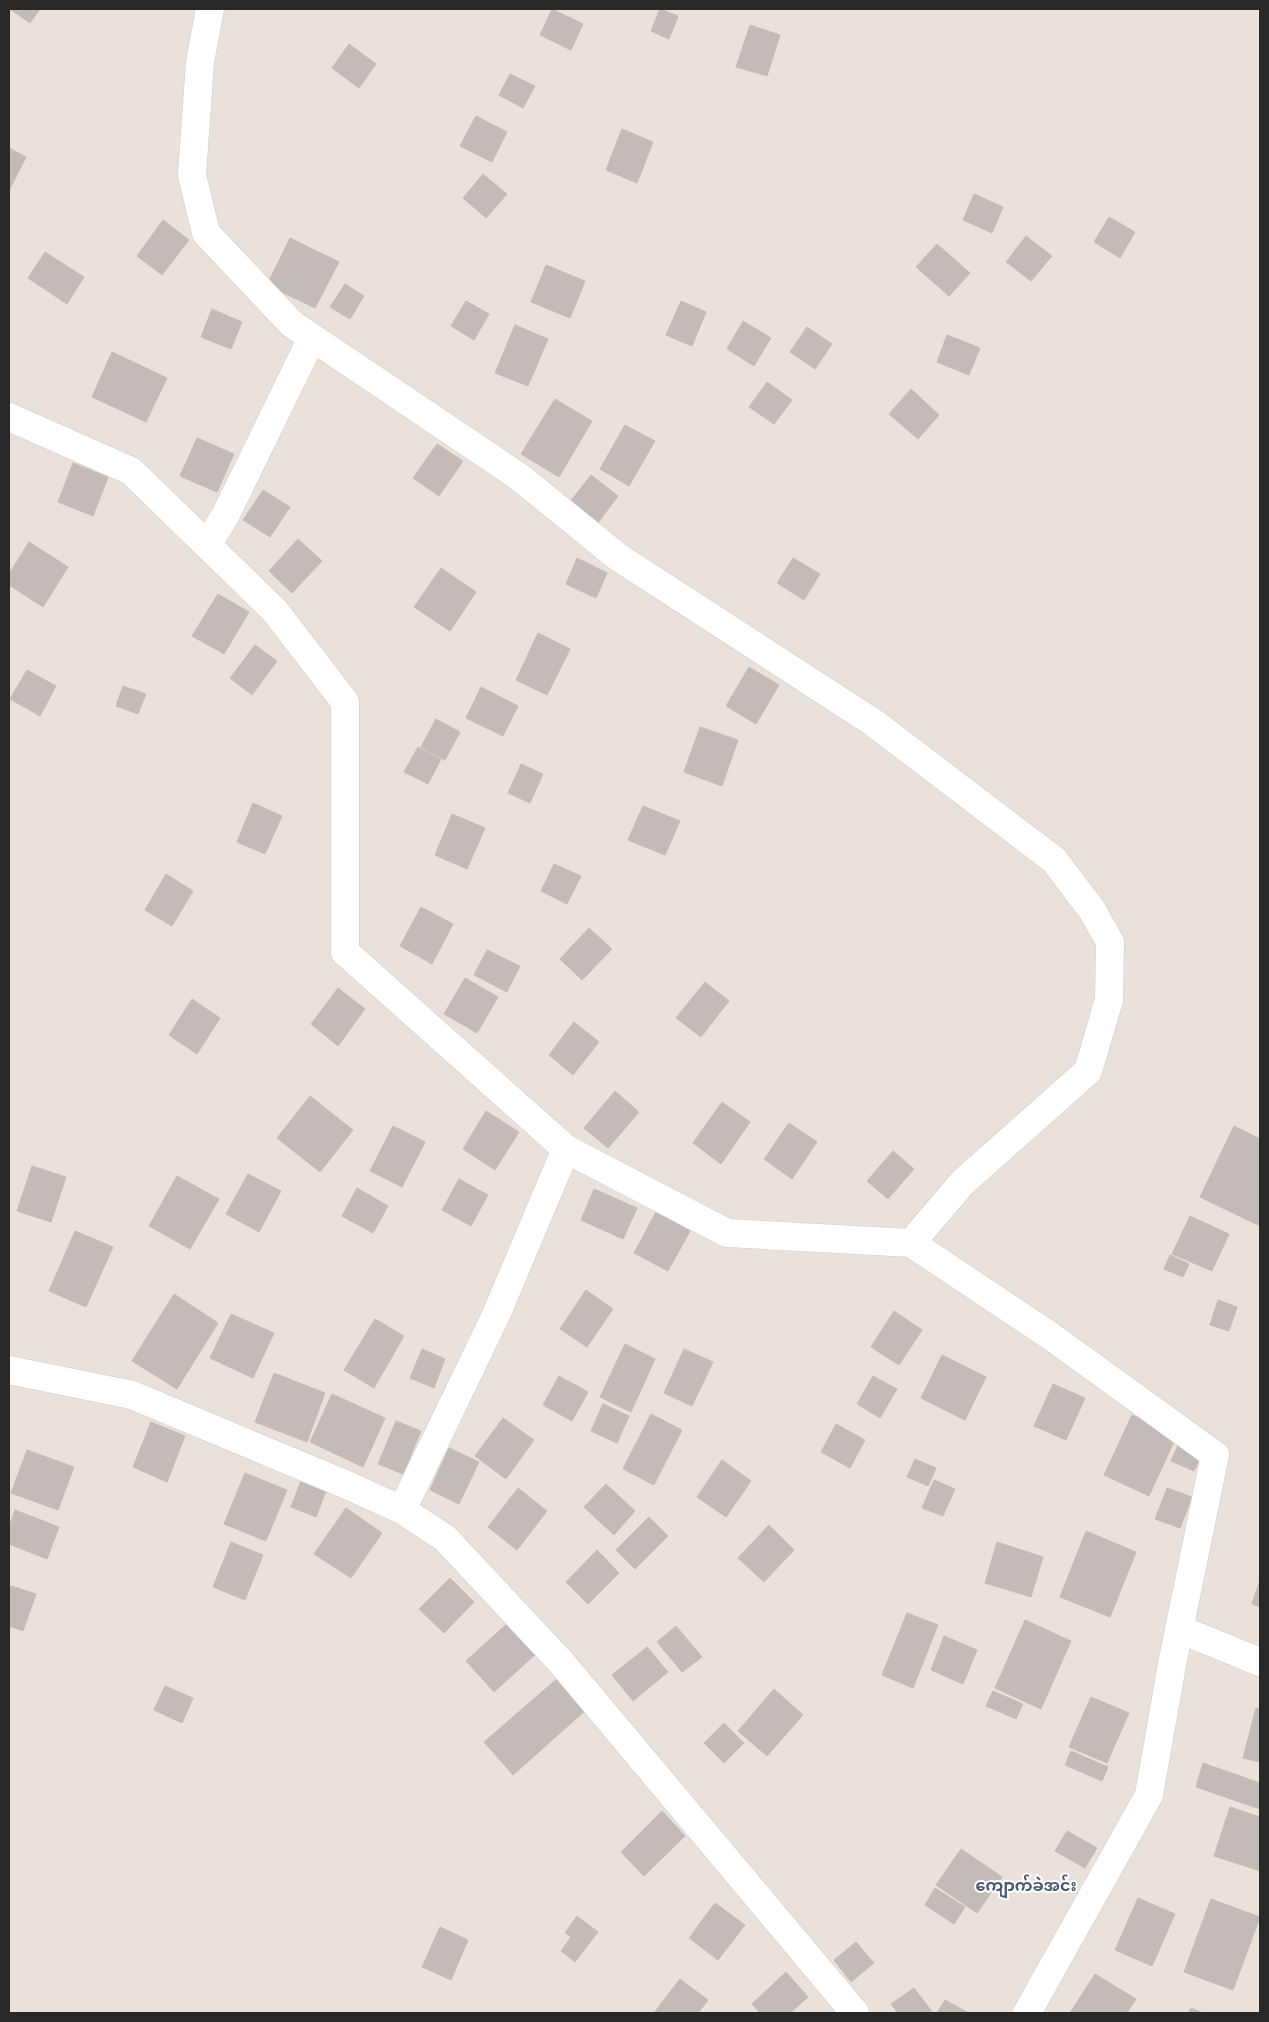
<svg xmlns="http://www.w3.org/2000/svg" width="1269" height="2022" font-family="'Fira Sans Condensed','Noto Sans Myanmar',sans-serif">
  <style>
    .building { fill: #c2bbb7; stroke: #c5bdb4 }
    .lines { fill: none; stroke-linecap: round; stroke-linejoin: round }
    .street-casing { stroke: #c9ced9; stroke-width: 29 }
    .street { stroke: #fff; stroke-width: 28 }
    .labels { text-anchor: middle; stroke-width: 4; stroke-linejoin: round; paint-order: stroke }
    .quarter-label { font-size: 16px; font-weight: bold; fill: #4c5976; stroke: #fff }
  </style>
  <rect width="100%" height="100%" fill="#eae1da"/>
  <!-- building -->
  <g class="building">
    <polygon points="10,9 40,9 30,23"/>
    <polygon points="552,9 583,24 571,50 540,35"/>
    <polygon points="660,9 678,16 669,39 651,31"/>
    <polygon points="750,25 780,35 767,76 736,67"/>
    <polygon points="349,44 376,64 359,88 332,68"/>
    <polygon points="510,74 535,86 523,108 499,95"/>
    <polygon points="476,116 507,132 492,162 460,146"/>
    <polygon points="622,129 653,142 637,183 606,170"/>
    <polygon points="9,148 26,157 9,191"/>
    <polygon points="483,174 507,194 486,218 463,198"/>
    <polygon points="974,194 1003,207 992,233 963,220"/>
    <polygon points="1109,217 1135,232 1120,258 1094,242"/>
    <polygon points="163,220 189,240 162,275 137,256"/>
    <polygon points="1026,236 1052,256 1031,281 1006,262"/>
    <polygon points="290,238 339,262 315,308 267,285"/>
    <polygon points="937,244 970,273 949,296 916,267"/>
    <polygon points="45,252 84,277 67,304 28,278"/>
    <polygon points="546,265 585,281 570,318 531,302"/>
    <polygon points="345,284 364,296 350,319 330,307"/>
    <polygon points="466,301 489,314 474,340 451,326"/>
    <polygon points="681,301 706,312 692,346 666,335"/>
    <polygon points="212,309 242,322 231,349 201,337"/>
    <polygon points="743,321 771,338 754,366 727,349"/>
    <polygon points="515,325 548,339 528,386 495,373"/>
    <polygon points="807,327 832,344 815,369 790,352"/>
    <polygon points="947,335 980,348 969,375 937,362"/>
    <polygon points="112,352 167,378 146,422 92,397"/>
    <polygon points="767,382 792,400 774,424 749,407"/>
    <polygon points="911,389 939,415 918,439 889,414"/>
    <polygon points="555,399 592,421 559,477 521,454"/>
    <polygon points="625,425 655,441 629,486 600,469"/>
    <polygon points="197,438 234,454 217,492 180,476"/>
    <polygon points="437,444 463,461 439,496 413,478"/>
    <polygon points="73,463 108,477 93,516 58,502"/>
    <polygon points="591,475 618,496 594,528 566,507"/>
    <polygon points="263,490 290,507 270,537 243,520"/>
    <polygon points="298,539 322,561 292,593 269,571"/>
    <polygon points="29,542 68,567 43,607 9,585 9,574"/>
    <polygon points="577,558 607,573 596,598 566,584"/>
    <polygon points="793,558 820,574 804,600 777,583"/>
    <polygon points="441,568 476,592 450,631 414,607"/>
    <polygon points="218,594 249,612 224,654 192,636"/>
    <polygon points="538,633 570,649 547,695 516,680"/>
    <polygon points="255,645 277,661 252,695 230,678"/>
    <polygon points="749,667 779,685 756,724 726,706"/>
    <polygon points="27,670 56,686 40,716 10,699"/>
    <polygon points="123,686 146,694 138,714 116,706"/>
    <polygon points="481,687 518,706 503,736 466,718"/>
    <polygon points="436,719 460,732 445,760 421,747"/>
    <polygon points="700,727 738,740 722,786 684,772"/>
    <polygon points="418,747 441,759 428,784 404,772"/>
    <polygon points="521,764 543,774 530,803 508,793"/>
    <polygon points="253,803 282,816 265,854 237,842"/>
    <polygon points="643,806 680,821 665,855 628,840"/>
    <polygon points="452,814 485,828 467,869 435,855"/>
    <polygon points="554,864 581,876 567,904 541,891"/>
    <polygon points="166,874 193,891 172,926 145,910"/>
    <polygon points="421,907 453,924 432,964 400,946"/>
    <polygon points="589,928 612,949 582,980 560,959"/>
    <polygon points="487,950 520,966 507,992 474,975"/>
    <polygon points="465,978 498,997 477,1033 444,1014"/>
    <polygon points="705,982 729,1001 701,1037 676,1018"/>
    <polygon points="338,988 365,1009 338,1046 311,1024"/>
    <polygon points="192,999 220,1018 197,1054 169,1035"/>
    <polygon points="574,1022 599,1042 573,1075 549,1055"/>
    <polygon points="615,1091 639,1112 608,1148 584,1128"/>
    <polygon points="310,1096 353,1130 320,1172 277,1138"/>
    <polygon points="722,1102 750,1122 721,1164 693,1143"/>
    <polygon points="486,1111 519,1132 495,1170 463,1149"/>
    <polygon points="789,1123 817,1142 792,1179 764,1159"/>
    <polygon points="393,1126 425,1142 402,1187 370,1171"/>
    <polygon points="1234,1126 1260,1139 1260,1220 1258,1225 1200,1197"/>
    <polygon points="893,1151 914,1169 888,1199 867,1181"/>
    <polygon points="32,1166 66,1177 51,1222 17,1211"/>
    <polygon points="248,1174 281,1191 259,1232 226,1214"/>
    <polygon points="177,1176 219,1199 190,1249 149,1226"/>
    <polygon points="459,1179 488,1195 471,1226 442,1210"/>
    <polygon points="357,1188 388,1206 373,1233 342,1216"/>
    <polygon points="594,1189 637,1208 623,1239 581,1220"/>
    <polygon points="656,1212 690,1231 668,1271 634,1253"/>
    <polygon points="1190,1216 1229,1234 1212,1271 1172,1254"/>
    <polygon points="75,1231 113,1247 86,1307 49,1291"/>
    <polygon points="1170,1255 1189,1264 1183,1277 1164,1269"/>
    <polygon points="586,1290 613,1309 587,1347 560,1329"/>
    <polygon points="174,1294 218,1323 177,1389 132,1361"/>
    <polygon points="1218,1300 1237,1307 1229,1331 1210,1325"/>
    <polygon points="894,1311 922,1330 899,1365 871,1347"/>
    <polygon points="231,1314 274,1333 253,1378 210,1358"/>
    <polygon points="375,1319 404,1336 374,1388 344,1370"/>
    <polygon points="625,1344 655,1359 631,1412 600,1397"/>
    <polygon points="422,1349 445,1359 434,1388 410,1378"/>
    <polygon points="684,1349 713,1362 692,1406 664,1393"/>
    <polygon points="942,1355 986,1377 965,1420 921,1398"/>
    <polygon points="274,1373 325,1393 307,1442 255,1422"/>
    <polygon points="559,1376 588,1392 572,1421 543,1405"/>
    <polygon points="873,1376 897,1389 880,1418 857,1404"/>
    <polygon points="1053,1384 1085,1398 1066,1440 1034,1426"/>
    <polygon points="332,1394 385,1418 363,1467 310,1442"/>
    <polygon points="603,1404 629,1416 617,1443 591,1431"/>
    <polygon points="651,1414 682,1430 654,1485 623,1469"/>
    <polygon points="1132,1415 1177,1435 1149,1496 1104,1475"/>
    <polygon points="503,1418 534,1440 506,1479 475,1456"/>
    <polygon points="396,1421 421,1431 403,1474 378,1464"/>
    <polygon points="151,1422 185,1436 167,1482 133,1467"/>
    <polygon points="836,1424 865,1440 850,1468 821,1452"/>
    <polygon points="1181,1439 1204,1450 1194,1471 1171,1461"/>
    <polygon points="449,1448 479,1462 459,1504 430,1490"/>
    <polygon points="27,1450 74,1467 58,1510 11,1493"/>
    <polygon points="915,1459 936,1468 928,1486 907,1477"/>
    <polygon points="722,1460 751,1481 726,1517 697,1497"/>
    <polygon points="245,1473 287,1490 266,1541 224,1524"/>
    <polygon points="934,1480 955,1489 943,1516 922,1508"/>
    <polygon points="301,1481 326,1491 316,1517 291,1507"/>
    <polygon points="606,1484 635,1511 614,1535 584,1507"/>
    <polygon points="518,1488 547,1511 517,1550 488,1527"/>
    <polygon points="1167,1488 1192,1497 1180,1528 1155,1519"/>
    <polygon points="346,1508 382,1533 351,1578 314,1554"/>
    <polygon points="15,1510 59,1527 47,1559 9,1544 9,1527"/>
    <polygon points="649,1517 668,1536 635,1569 616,1550"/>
    <polygon points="769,1525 794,1550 764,1582 738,1558"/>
    <polygon points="1086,1531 1136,1552 1110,1617 1060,1597"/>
    <polygon points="231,1542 263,1555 245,1600 213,1587"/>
    <polygon points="997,1542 1043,1557 1031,1597 985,1583"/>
    <polygon points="597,1550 619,1573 588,1604 566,1582"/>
    <polygon points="450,1578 474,1602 444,1633 419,1609"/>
    <polygon points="1260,1580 1260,1607 1252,1604"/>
    <polygon points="11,1586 36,1594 23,1631 9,1626 9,1593"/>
    <polygon points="907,1613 938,1625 913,1688 882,1675"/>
    <polygon points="1025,1620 1071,1641 1041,1709 995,1688"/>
    <polygon points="510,1621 537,1653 494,1692 466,1661"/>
    <polygon points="676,1626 702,1657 682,1672 657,1642"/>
    <polygon points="944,1636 977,1650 963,1684 931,1670"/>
    <polygon points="647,1647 668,1672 633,1701 612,1675"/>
    <polygon points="559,1677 587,1709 513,1775 484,1742"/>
    <polygon points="165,1686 193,1698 182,1723 154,1710"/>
    <polygon points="774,1689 803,1715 767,1756 738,1731"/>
    <polygon points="993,1691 1023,1704 1016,1719 986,1706"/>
    <polygon points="1091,1697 1129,1713 1107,1763 1069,1747"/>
    <polygon points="1256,1708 1260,1709 1260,1762 1243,1758"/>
    <polygon points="724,1723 744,1743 724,1763 704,1743"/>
    <polygon points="1071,1751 1108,1767 1102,1781 1065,1765"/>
    <polygon points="1203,1763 1260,1783 1260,1809 1196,1787"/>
    <polygon points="1230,1807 1260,1817 1260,1871 1214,1856"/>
    <polygon points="662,1811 685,1836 644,1876 621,1852"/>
    <polygon points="1067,1831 1097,1848 1085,1868 1055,1851"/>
    <polygon points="961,1849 1002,1877 977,1913 936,1885"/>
    <polygon points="935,1888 965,1907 954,1924 925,1905"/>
    <polygon points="1138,1898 1175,1914 1152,1966 1115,1950"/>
    <polygon points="1211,1899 1260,1917 1233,1990 1184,1972"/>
    <polygon points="715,1903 745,1925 718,1960 689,1938"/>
    <polygon points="577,1916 598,1932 575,1962 561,1951 571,1937 565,1933"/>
    <polygon points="440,1927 468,1940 451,1980 422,1967"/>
    <polygon points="856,1942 874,1963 851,1982 834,1960"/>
    <polygon points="786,1972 808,1997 790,2013 760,2013 752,2004"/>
    <polygon points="1095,1974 1136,1999 1127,2013 1070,2013"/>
    <polygon points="680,1979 708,2000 698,2013 654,2013"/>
    <polygon points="914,1988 933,2013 898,2013 891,2004"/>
    <polygon points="945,2000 969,2013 937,2013"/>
    <polygon points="1191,2008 1203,2013 1188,2013"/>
  </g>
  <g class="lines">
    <defs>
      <g id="street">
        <polyline points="210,9 200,62 192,175 206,233 292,324 518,476 618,557 874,723 1054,860 1092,910 1110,942 1109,1000 1088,1071 963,1182 911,1243"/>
        <polyline points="9,417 131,471 275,611 345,702 345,952 566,1149 727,1233 911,1243 1049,1335 1215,1455 1173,1659 1149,1795 1027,2013"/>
        <polyline points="207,545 225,516 312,338"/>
        <polyline points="9,1370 132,1395 347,1485 402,1510 445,1538 560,1661 855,2013"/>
        <polyline points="402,1510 496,1315 566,1149"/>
        <polyline points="1179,1629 1260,1662"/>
      </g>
    </defs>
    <!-- street casing -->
    <use href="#street" class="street-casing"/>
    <!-- street -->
    <use href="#street" class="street"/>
  </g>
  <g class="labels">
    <!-- quarter labels -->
    <g class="quarter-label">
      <text x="1026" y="1891">ကျောက်ခဲအင်း</text>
    </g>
  </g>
  <!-- border -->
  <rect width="1269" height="2022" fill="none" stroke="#282828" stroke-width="20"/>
</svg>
